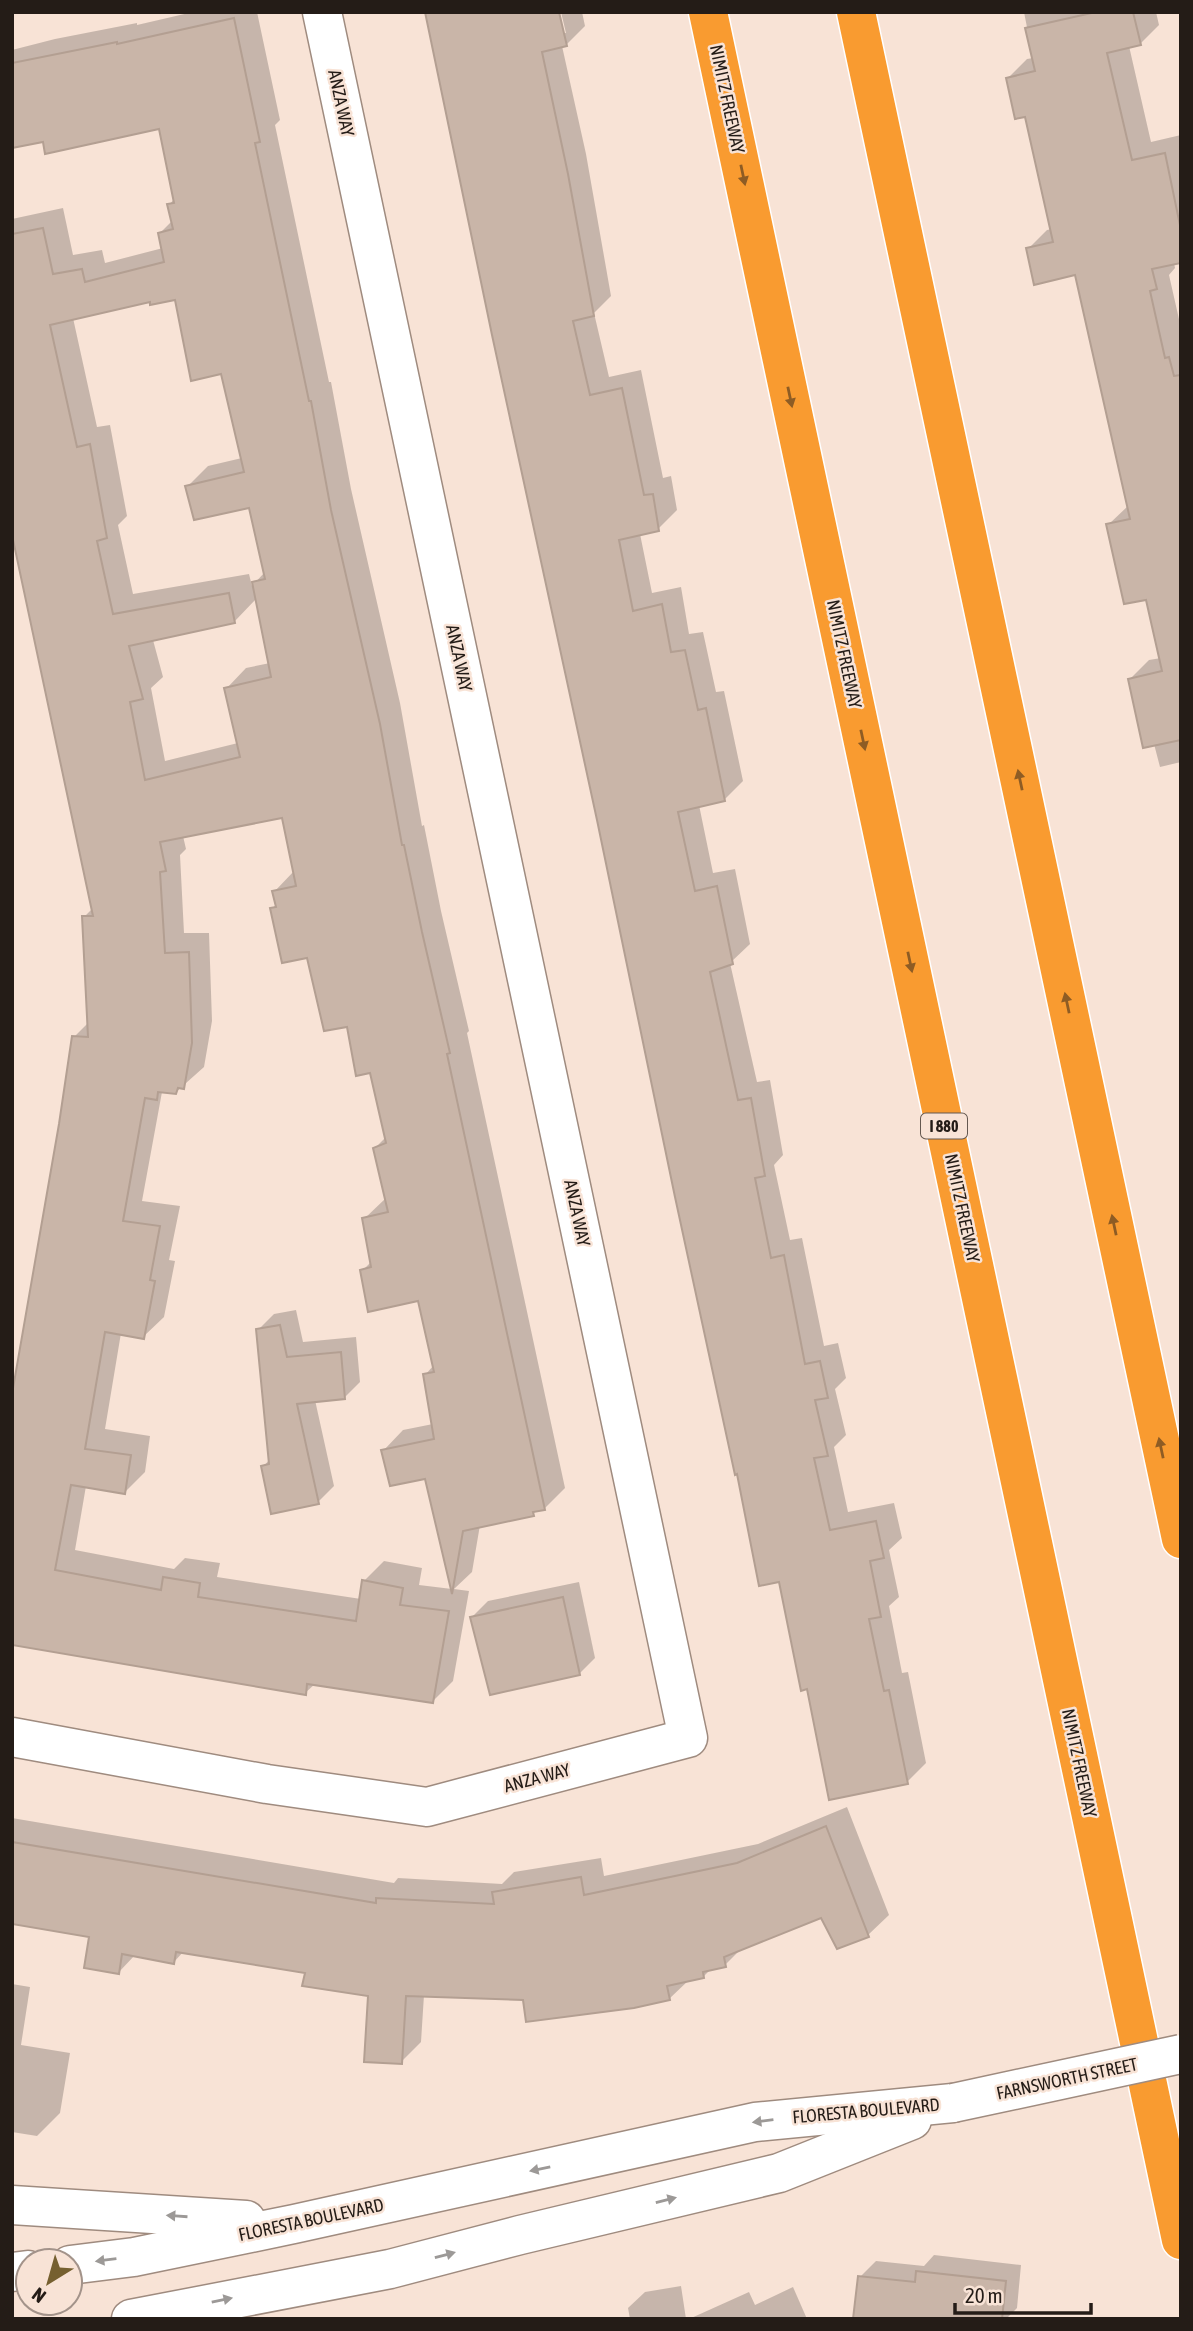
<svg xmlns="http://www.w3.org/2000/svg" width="1193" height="2331" font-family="'Asap Condensed',sans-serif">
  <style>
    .shadow { fill: #0003; fill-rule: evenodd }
    .building { fill: #c9b5a8; stroke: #b39f92; stroke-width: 2; fill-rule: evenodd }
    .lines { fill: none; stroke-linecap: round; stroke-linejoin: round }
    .minor-casing { stroke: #9f8b7f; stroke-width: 41 }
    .highway-casing { stroke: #fff; stroke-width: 41 }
    .minor { stroke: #fff; stroke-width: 38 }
    .highway { stroke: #f99b30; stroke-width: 38 }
    .minor-bridge-casing { stroke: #9f8b7f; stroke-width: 41; stroke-linecap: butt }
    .minor-bridge { stroke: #fff; stroke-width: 38 }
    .oneway { fill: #8e5c24 }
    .oneway2 { fill: #9c9997 }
    .labels { text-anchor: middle; stroke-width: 5; stroke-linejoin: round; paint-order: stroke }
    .shield { fill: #f8e3d6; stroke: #645850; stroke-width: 2 }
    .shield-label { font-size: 16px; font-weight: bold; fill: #241c17 }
    .street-label { font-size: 18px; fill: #241c17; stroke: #f8e3d6 }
  </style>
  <rect width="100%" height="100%" fill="#f8e3d6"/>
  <!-- shadow -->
  <g class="shadow">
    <path d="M193 12H257L280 120 275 125 329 382H331L351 489 400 703 422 826 424 825 441 911 469 1031 467 1033 565 1488 544 1509 537 1510 533 1514 480 1525 472 1572 454 1589 469 1591 453 1681 433 1701 315 1684 305 1693 12 1644 61 1125 74 1037 89 1022 84 917 93 908 12 525V219L63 208 73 255 102 250 105 263 163 248 160 233 173 220 169 205 175 198 161 127 44 140 12 147V50L55 39 137 23V25ZM177 297 222 372 242 458 208 466 187 487 250 506 265 572 252 586 249 574 133 594 118 525 127 516 110 425 97 427 73 318 151 300ZM257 598 270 663 246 668 226 689 238 743 165 761 151 688 163 677 153 640 234 622ZM283 816 295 870 274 892 277 904 272 909 308 955 348 1025 371 1071 386 1137 375 1148 386 1198 364 1219 372 1261 362 1271 419 1299 434 1365 425 1375 433 1424 403 1430 383 1451 426 1477 452 1589 419 1585 422 1568 384 1561 364 1581 361 1599 217 1577 220 1563 185 1558 174 1569 75 1550 86 1486 125 1492 145 1472 150 1436 105 1429 121 1333 143 1337 164 1317 175 1261 169 1260 180 1206 142 1201 162 1092H176L204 1067 212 1021 209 933H184L180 855 186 849 183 836Z"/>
    <polygon points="426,12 562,33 566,33 561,12 582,12 585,26 566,45 562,46 586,154 611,296 594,313 609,377 641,370 663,478 671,476 677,510 658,529 640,534 652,593 681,587 689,634 703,632 716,692 724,691 743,781 724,800 699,805 713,873 735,869 750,944 730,963 757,1082 770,1080 783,1155 774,1165 790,1240 802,1238 824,1346 838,1343 846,1378 835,1389 846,1435 834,1447 848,1512 894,1503 902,1538 889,1550 899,1597 889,1606 902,1673 908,1672 926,1763 907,1782 809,1687 780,1579"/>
    <polygon points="1024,12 1156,12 1159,25 1140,44 1129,46 1151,142 1181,135 1181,261 1174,263 1175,268 1169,275 1181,328 1181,762 1160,767 1154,744 1130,679 1149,660 1161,658 1147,598 1108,525 1129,505 1076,273 1028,249 1047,230 1052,229 1027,115 1008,78 1027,59 1033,58"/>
    <polygon points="296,1310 303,1342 356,1337 360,1382 344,1398 315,1400 334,1486 318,1502 263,1467 270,1459 258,1330 274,1314"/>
    <polygon points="579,1582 595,1658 579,1674 472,1617 488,1601"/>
    <polygon points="847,1807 889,1915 868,1935 838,1947 822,1915 742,1948 725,1965 712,1968 704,1976 689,1980 669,1999 524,1999 424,1995 421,2042 401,2062 370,1994 307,1972 184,1951 174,1962 135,1955 119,1972 91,1935 12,1922 12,1818 394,1883 398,1878 502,1884 514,1872 601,1858 604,1876 758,1844"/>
    <polygon points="12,1984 30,1987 21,2045 70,2053 60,2113 37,2136 12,2132"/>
    <polygon points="934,2255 1021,2265 1017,2308 1006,2319 855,2319 860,2277 876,2261 924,2266"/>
    <polygon points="681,2286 686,2319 630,2319 628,2308 645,2292"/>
    <polygon points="793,2287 807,2319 689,2319 749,2292 755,2305"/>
  </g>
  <!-- building -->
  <g class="building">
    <polygon points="425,12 559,12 567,46 542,52 568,174 594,316 573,321 590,395 622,388 644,495 653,494 659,531 619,540 633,611 662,604 671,652 685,650 698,710 706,708 725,801 678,812 695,891 717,886 733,964 710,972 738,1100 751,1098 765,1176 755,1178 771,1258 784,1255 805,1364 820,1361 828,1398 815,1400 828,1456 814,1458 830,1530 876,1521 884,1558 870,1561 881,1617 869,1619 884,1691 889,1690 908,1784 829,1800 807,1689 801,1691 779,1582 759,1586 737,1474 735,1475 675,1197 597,820 492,335"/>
    <polygon points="1096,12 1133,12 1141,45 1107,53 1132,160 1165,153 1181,230 1181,263 1152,269 1157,289 1150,291 1165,358 1169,357 1174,376 1181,375 1181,740 1143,748 1128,679 1162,671 1146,600 1124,604 1106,524 1130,519 1075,275 1034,285 1026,248 1053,242 1025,117 1015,119 1006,78 1035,71 1025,28"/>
    <path d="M234 18 260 142 255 143 309 401H311L331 510 380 724 402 845H404L422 932 450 1053 447 1054 545 1510 533 1512 534 1516 463 1531 452 1594 425 1479 390 1486 381 1450 434 1439 423 1374 434 1372 418 1301 368 1312 360 1270 371 1267 362 1218 388 1212 373 1148 386 1143 370 1073 356 1076 347 1027 324 1031 307 958 282 963 270 908 276 907 272 891 296 886 282 818 160 842 166 871 160 872 165 953 189 952 192 1043 184 1089 178 1088 176 1094 158 1092 157 1100 145 1098 123 1221 160 1226 150 1280 155 1281 144 1339 105 1332 85 1449 131 1455 125 1494 71 1485 55 1570 161 1590 163 1577 200 1583 198 1597 356 1621 362 1580 403 1588 400 1605 449 1611 433 1703 307 1684 306 1695 12 1645V1394L59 1124 72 1036 88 1037 82 916H93L12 535V234L43 228 53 274 82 269 85 282 164 262 158 233 173 229 167 204 174 203 159 129 45 154 43 142 12 148V63L117 42V44ZM175 300 191 381 221 374 244 472 185 486 194 520 249 508 265 579 252 582 271 677 224 688 240 757 145 780 130 702 143 699 129 646 235 623 229 593 113 614 97 541 107 538 90 444 77 447 50 325 150 302V305Z"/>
    <polygon points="280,1325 287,1357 341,1352 345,1399 297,1404 319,1504 271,1514 261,1466 269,1464 256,1329"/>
    <polygon points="563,1597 580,1675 490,1695 470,1617"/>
    <polygon points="826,1826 869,1937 837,1949 821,1918 724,1957 726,1967 703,1972 704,1978 667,1986 670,2000 634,2008 526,2022 523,2000 406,1996 402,2064 364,2062 368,1996 302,1986 305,1973 176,1952 174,1964 122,1954 119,1974 84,1968 89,1937 12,1924 12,1842 376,1903 376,1898 494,1904 492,1892 581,1877 584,1895 737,1863"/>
    <polygon points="916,2271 1006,2281 1002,2319 853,2319 858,2276 915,2282"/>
  </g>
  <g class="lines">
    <defs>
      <g id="minor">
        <polyline points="12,1737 267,1784 427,1807 688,1738 322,12"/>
        <polyline points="12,2205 246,2220"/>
        <polyline points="70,2265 134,2257 294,2224 755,2122 953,2103"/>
        <polyline points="12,2272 28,2270"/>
        <polyline points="131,2319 390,2269 520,2235 779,2173 912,2120"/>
      </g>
      <g id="highway">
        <polyline points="708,12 1181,2240"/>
        <polyline points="856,12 1181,1539"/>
      </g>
    </defs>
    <!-- minor casing -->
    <use href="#minor" class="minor-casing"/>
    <!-- highway casing -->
    <use href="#highway" class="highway-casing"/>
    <!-- minor -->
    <use href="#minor" class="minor"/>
    <!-- highway -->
    <use href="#highway" class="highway"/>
    <defs>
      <polyline id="minor-bridge" points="953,2103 1181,2054"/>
    </defs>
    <!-- minor-bridge casing -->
    <use href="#minor-bridge" class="minor-bridge-casing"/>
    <!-- minor-bridge -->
    <use href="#minor-bridge" class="minor-bridge"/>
  </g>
  <!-- one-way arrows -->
  <defs><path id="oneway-solid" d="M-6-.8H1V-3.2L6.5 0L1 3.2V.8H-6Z" transform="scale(1.75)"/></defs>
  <g class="oneway">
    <use href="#oneway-solid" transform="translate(743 175) rotate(78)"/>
    <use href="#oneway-solid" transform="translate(790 397) rotate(78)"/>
    <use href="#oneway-solid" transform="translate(863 740) rotate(78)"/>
    <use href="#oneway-solid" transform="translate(1020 780) rotate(-102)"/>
    <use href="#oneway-solid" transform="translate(910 962) rotate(78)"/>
    <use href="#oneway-solid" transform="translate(1067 1003) rotate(-102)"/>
    <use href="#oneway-solid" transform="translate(1114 1225) rotate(-102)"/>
    <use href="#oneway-solid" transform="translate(1161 1448) rotate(-102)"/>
  </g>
  <g class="oneway2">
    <use href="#oneway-solid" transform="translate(763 2121) rotate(173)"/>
    <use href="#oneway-solid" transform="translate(540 2169) rotate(168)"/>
    <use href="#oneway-solid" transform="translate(666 2200) rotate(-14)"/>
    <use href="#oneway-solid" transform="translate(177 2216) rotate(-176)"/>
    <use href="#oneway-solid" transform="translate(445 2255) rotate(-15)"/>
    <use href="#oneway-solid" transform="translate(106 2260) rotate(173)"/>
    <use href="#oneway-solid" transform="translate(222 2300) rotate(-12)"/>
  </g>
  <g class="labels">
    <!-- shield labels -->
    <rect class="shield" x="921" y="1113.5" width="46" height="25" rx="5"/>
    <g class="shield-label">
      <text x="944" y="1132">I 880</text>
    </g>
    <!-- street labels -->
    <g class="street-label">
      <text transform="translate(727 99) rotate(78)" y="6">NIMITZ FREEWAY</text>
      <text transform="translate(341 103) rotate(78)" y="6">ANZA WAY</text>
      <text transform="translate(844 654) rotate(78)" y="6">NIMITZ FREEWAY</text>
      <text transform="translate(459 658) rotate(78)" y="6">ANZA WAY</text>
      <text transform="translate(962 1208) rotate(78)" y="6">NIMITZ FREEWAY</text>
      <text transform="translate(577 1213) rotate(78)" y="6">ANZA WAY</text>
      <text transform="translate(1079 1763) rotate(78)" y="6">NIMITZ FREEWAY</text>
      <text transform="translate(537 1778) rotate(-15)" y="6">ANZA WAY</text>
      <text transform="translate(1067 2079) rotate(-12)" y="6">FARNSWORTH STREET</text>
      <text transform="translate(866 2111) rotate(-5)" y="6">FLORESTA BOULEVARD</text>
      <text transform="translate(311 2220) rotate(-12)" y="6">FLORESTA BOULEVARD</text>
    </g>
  </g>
  <!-- border -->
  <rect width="1193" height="2331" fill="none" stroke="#241c17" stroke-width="28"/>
  <!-- north arrow -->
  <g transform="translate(49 2282) rotate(217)"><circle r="33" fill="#f8e3d6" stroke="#a3938a" stroke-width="2"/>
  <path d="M0-5L12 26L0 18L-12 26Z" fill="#766030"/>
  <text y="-10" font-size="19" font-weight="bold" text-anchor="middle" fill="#241c17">N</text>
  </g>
  <!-- scale -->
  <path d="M955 2303v10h136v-10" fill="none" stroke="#241c17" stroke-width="3.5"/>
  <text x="965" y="2303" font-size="21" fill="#241c17" stroke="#f8e3d6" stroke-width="5" paint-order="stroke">20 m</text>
</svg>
